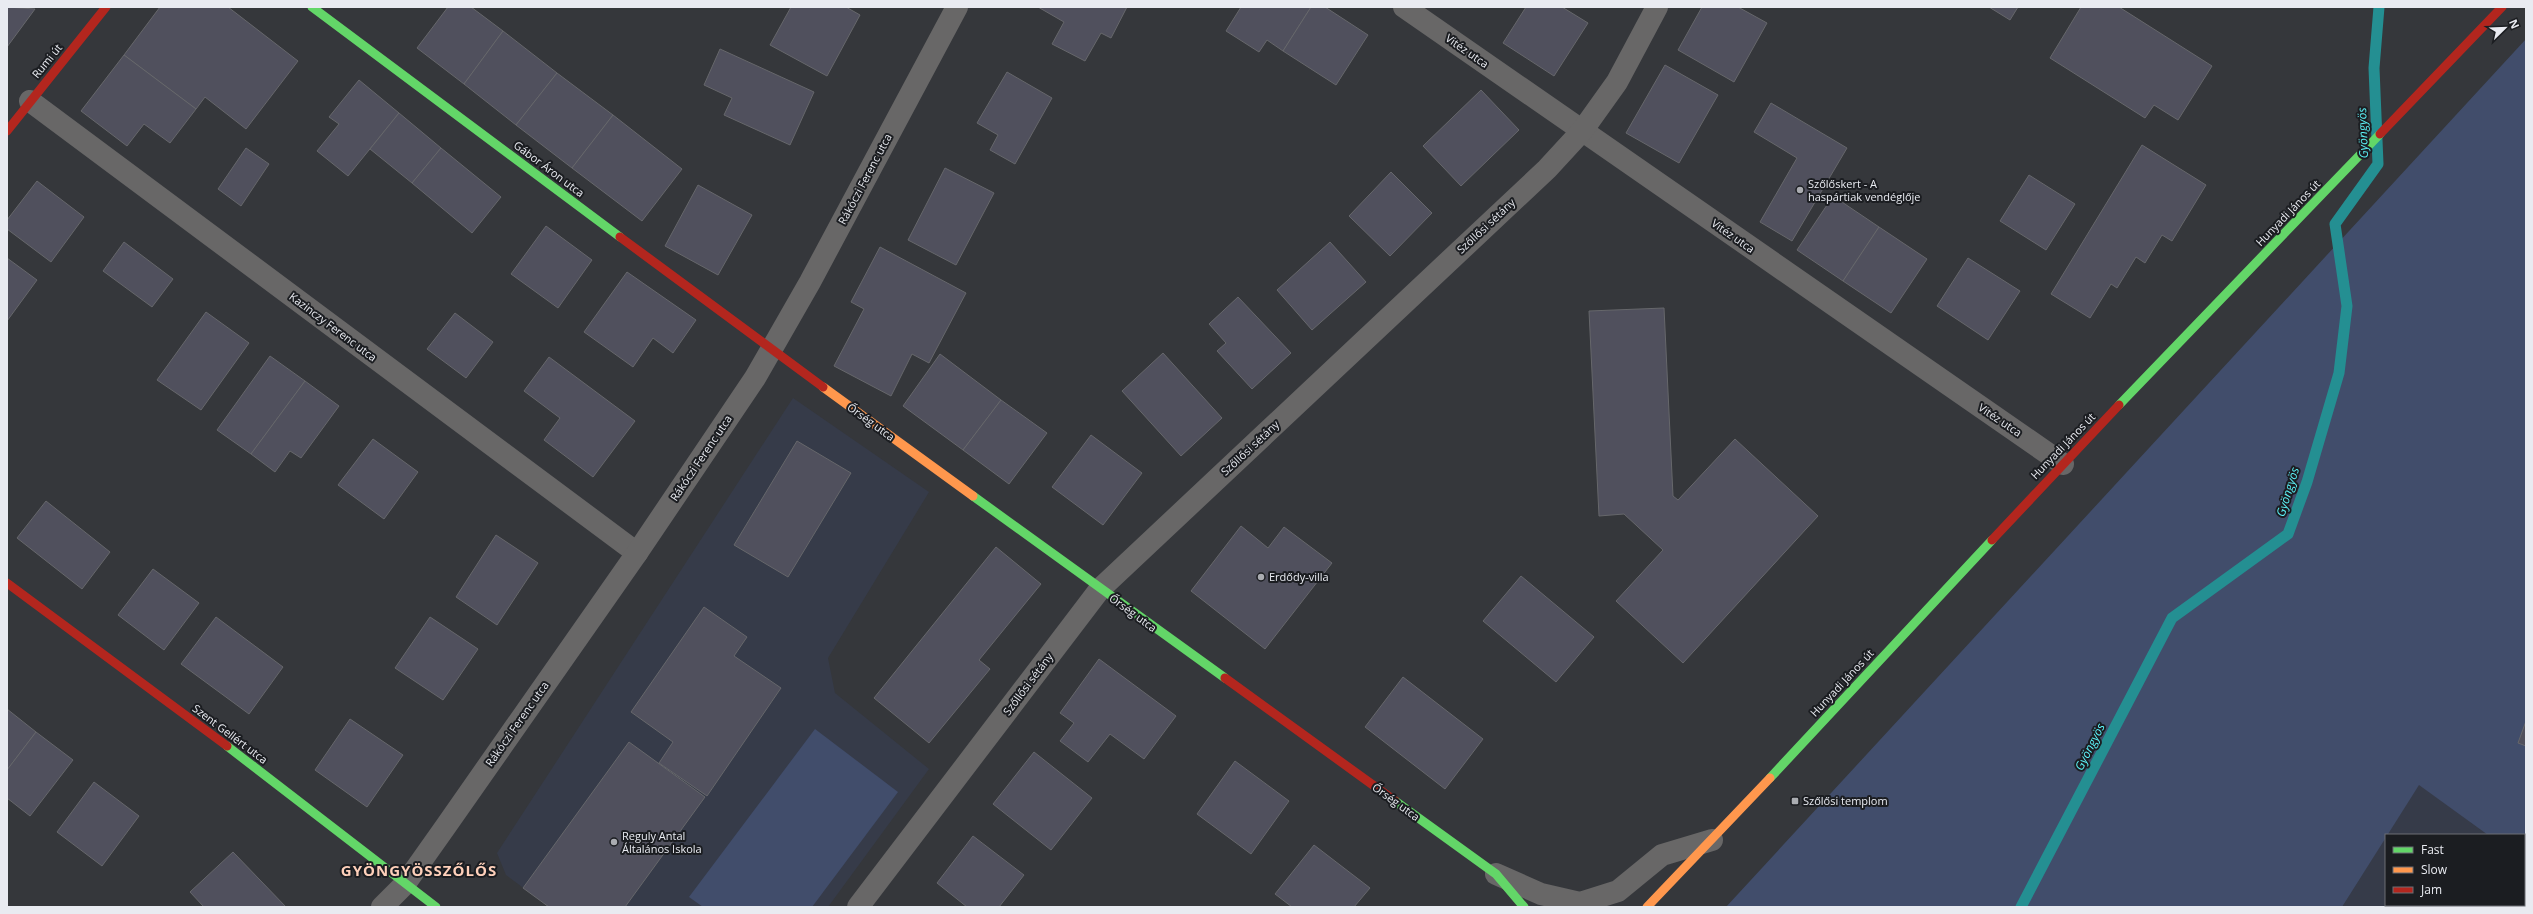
<svg xmlns="http://www.w3.org/2000/svg" width="2533" height="914" font-family="'Open Sans',sans-serif">
  <style>
    .built { fill: #363b49 }
    .green { fill: #414d6b }
    .lines { fill: none; stroke-linecap: round; stroke-linejoin: round }
    .stream { stroke: #248f92; stroke-width: 11 }
    .building { fill: #50505d; stroke: #66676b }
    .lane { stroke: #686767; stroke-width: 15 }
    .street { stroke: #686767; stroke-width: 22 }
    .fast { stroke: #63d668; stroke-width: 9 }
    .slow { stroke: #ff974d; stroke-width: 9 }
    .jam { stroke: #b3261e; stroke-width: 9 }
    .poi-dot { fill: #aaacb1; stroke: #1b1d21; stroke-width: 1.5 }
    .labels { text-anchor: middle; stroke-width: 4; stroke-linejoin: round; paint-order: stroke }
    .street-label { font-size: 11px; fill: #e9ebf1; stroke: #1b1d21 }
    .poi-label { font-size: 11px; fill: #e9ebf1; stroke: #1b1d21; text-anchor: start }
    .water-label { font-size: 12px; font-style: italic; fill: #5df6fb; stroke: #1b1d21 }
    .district-label { font-size: 15px; font-weight: bold; letter-spacing: 1px; fill: #fed0ba; stroke: #1b1d21 }
  </style>
  <rect width="100%" height="100%" fill="#35373b"/>
  <!-- built -->
  <g class="built">
    <polygon points="793,398 929,492 828,658 835,693 929,769 828,907 549,907 506,875 497,853"/>
    <polygon points="2419,784 2488,835 2387,835"/>
    <polygon points="2386,836 2386,905 2524,905 2524,861 2526,862 2526,907 2342,907"/>
  </g>
  <!-- green -->
  <g class="green">
    <polygon points="2526,39 2526,862 2524,861 2524,835 2488,835 2419,785 2342,907 1726,907"/>
    <polygon points="815,729 898,792 812,907 703,907 689,897"/>
  </g>
  <g class="lines">
    <!-- stream -->
    <polyline class="stream" points="2021,907 2172,618 2288,534 2307,482 2339,373 2347,306 2335,224 2378,164 2374,68 2379,7"/>
  </g>
  <!-- building -->
  <g class="building">
    <polygon points="7,7 35,9 7,47"/>
    <polygon points="160,7 228,7 298,61 246,129 205,97 196,109 124,55"/>
    <polygon points="448,7 471,7 503,31 464,84 417,48"/>
    <polygon points="791,7 846,7 860,15 827,76 770,45"/>
    <polygon points="1038,7 1127,7 1111,38 1101,33 1085,61 1052,44 1064,22"/>
    <polygon points="1241,7 1311,7 1283,51 1267,40 1259,52 1226,31"/>
    <polygon points="1311,7 1325,7 1368,35 1336,85 1283,51"/>
    <polygon points="1526,7 1562,7 1588,23 1554,76 1503,43"/>
    <polygon points="1702,7 1738,7 1767,23 1734,82 1678,50"/>
    <polygon points="1989,7 2018,7 2010,20"/>
    <polygon points="2081,7 2119,7 2212,66 2178,120 2154,105 2145,118 2050,58"/>
    <polygon points="503,31 557,73 516,125 464,84"/>
    <polygon points="720,49 814,92 790,145 724,115 732,98 704,85"/>
    <polygon points="124,55 196,109 170,143 144,124 127,146 81,111"/>
    <polygon points="1665,65 1718,95 1679,163 1626,133"/>
    <polygon points="1007,72 1052,98 1015,164 990,150 998,135 977,123"/>
    <polygon points="557,73 613,115 572,168 516,125"/>
    <polygon points="359,80 399,113 348,176 317,151 339,124 329,117"/>
    <polygon points="1481,90 1519,130 1461,186 1423,146"/>
    <polygon points="1771,103 1847,148 1792,241 1760,222 1797,158 1754,132"/>
    <polygon points="399,113 441,148 412,183 370,149"/>
    <polygon points="613,115 682,169 642,221 572,168"/>
    <polygon points="2142,145 2206,185 2172,241 2162,235 2145,263 2136,257 2117,288 2111,284 2090,318 2051,294"/>
    <polygon points="246,148 269,164 241,206 218,189"/>
    <polygon points="441,148 501,197 472,233 412,183"/>
    <polygon points="945,168 994,193 956,265 908,240"/>
    <polygon points="1391,172 1432,213 1390,256 1349,216"/>
    <polygon points="2029,175 2075,204 2046,250 2000,221"/>
    <polygon points="37,181 84,217 51,262 7,229 7,220"/>
    <polygon points="698,185 752,215 718,275 665,246"/>
    <polygon points="1833,196 1879,227 1843,281 1797,250"/>
    <polygon points="546,226 592,260 558,308 511,274"/>
    <polygon points="1879,227 1927,259 1891,313 1843,281"/>
    <polygon points="124,242 173,279 152,307 103,271"/>
    <polygon points="1330,242 1366,282 1312,330 1277,290"/>
    <polygon points="880,247 966,293 929,363 912,354 891,396 834,366 864,309 851,302"/>
    <polygon points="7,258 37,280 7,321"/>
    <polygon points="1968,258 2020,291 1988,340 1937,306"/>
    <polygon points="627,272 696,320 673,353 653,338 633,367 584,332"/>
    <polygon points="1238,297 1291,353 1252,389 1217,351 1226,343 1209,324"/>
    <polygon points="1664,308 1673,496 1678,500 1735,439 1818,516 1683,663 1616,601 1663,550 1624,514 1599,516 1589,311"/>
    <polygon points="206,312 249,343 201,410 157,380"/>
    <polygon points="455,313 493,342 466,378 427,349"/>
    <polygon points="1163,353 1222,418 1181,456 1122,391"/>
    <polygon points="940,354 1001,400 963,450 903,406"/>
    <polygon points="270,356 305,381 251,454 217,430"/>
    <polygon points="549,357 635,421 593,477 544,440 560,418 524,391"/>
    <polygon points="305,381 339,406 301,458 290,451 275,472 251,454"/>
    <polygon points="1001,400 1047,433 1009,484 963,450"/>
    <polygon points="1091,435 1142,473 1103,525 1052,487"/>
    <polygon points="373,439 418,472 384,519 338,485"/>
    <polygon points="797,441 851,473 788,577 734,545"/>
    <polygon points="46,501 110,552 82,589 17,538"/>
    <polygon points="1241,526 1268,548 1284,527 1332,563 1265,649 1191,591"/>
    <polygon points="496,535 538,563 497,625 456,597"/>
    <polygon points="996,547 1041,584 979,660 990,669 929,743 874,698"/>
    <polygon points="153,569 199,603 164,650 118,615"/>
    <polygon points="1521,576 1594,637 1556,682 1483,621"/>
    <polygon points="704,607 747,637 734,656 781,688 707,796 659,763 673,742 631,712"/>
    <polygon points="216,617 283,667 249,714 181,664"/>
    <polygon points="430,617 478,649 443,700 395,668"/>
    <polygon points="1099,659 1176,716 1144,759 1110,734 1088,762 1060,741 1074,723 1060,713"/>
    <polygon points="1403,677 1483,739 1445,789 1365,727"/>
    <polygon points="7,709 36,732 7,770"/>
    <polygon points="350,719 403,755 367,807 315,770"/>
    <polygon points="2526,721 2526,746 2518,743"/>
    <polygon points="36,732 73,760 30,816 7,798 7,770"/>
    <polygon points="629,742 705,797 625,907 549,907 523,888"/>
    <polygon points="1034,752 1092,798 1051,850 993,804"/>
    <polygon points="1235,761 1289,801 1251,854 1197,814"/>
    <polygon points="94,782 139,816 102,866 57,832"/>
    <polygon points="973,836 1024,875 999,907 967,907 937,883"/>
    <polygon points="1314,845 1370,888 1354,907 1292,907 1275,894"/>
    <polygon points="233,852 286,907 204,907 190,892"/>
  </g>
  <g class="lines">
    <!-- lane -->
    <polyline class="lane" points="2462,905 2465,907"/>
    <!-- street -->
    <g class="street">
      <polyline points="1404,7 2063,464"/>
      <polyline points="30,101 637,553"/>
      <polyline points="1496,874 1541,894 1580,903 1618,891 1662,855 1712,840"/>
      <polyline points="382,907 405,884 446,826 637,553 755,378 810,282 957,7"/>
      <polyline points="858,907 1100,589 1547,169 1582,131 1617,82 1657,7"/>
    </g>
    <!-- fast -->
    <g class="fast">
      <polyline points="312,7 620,237"/>
      <polyline points="2119,405 2380,134"/>
      <polyline points="973,496 1225,678"/>
      <polyline points="227,746 436,907"/>
      <polyline points="1770,778 1992,540"/>
      <polyline points="1395,801 1496,874 1524,907"/>
    </g>
    <!-- slow -->
    <g class="slow">
      <polyline points="823,387 973,496"/>
      <polyline points="1647,907 1770,778"/>
    </g>
    <!-- jam -->
    <g class="jam">
      <polyline points="7,131 106,7"/>
      <polyline points="2380,134 2502,7"/>
      <polyline points="620,237 823,387"/>
      <polyline points="1992,540 2119,405"/>
      <polyline points="7,583 227,746"/>
      <polyline points="1225,678 1395,801"/>
    </g>
  </g>
  <!-- markers -->
  <g class="poi-dot">
    <circle cx="1800" cy="190" r="4"/>
    <circle cx="1261" cy="577" r="4"/>
    <rect x="1791" y="797" width="8" height="8" rx="2"/>
    <circle cx="614" cy="842" r="4"/>
  </g>
  <g class="labels">
    <!-- street labels -->
    <g class="street-label">
      <text transform="translate(1467 51) rotate(35)" y="4">Vitéz utca</text>
      <text transform="translate(47 61) rotate(-51)" y="4">Rumi út</text>
      <text transform="translate(549 169) rotate(37)" y="4">Gábor Áron utca</text>
      <text transform="translate(865 179) rotate(-62)" y="4">Rákóczi Ferenc utca</text>
      <text transform="translate(2288 213) rotate(-46)" y="4">Hunyadi János út</text>
      <text transform="translate(1486 226) rotate(-43)" y="4">Szőllősi sétány</text>
      <text transform="translate(1733 236) rotate(35)" y="4">Vitéz utca</text>
      <text transform="translate(333 327) rotate(37)" y="4">Kazinczy Ferenc utca</text>
      <text transform="translate(2000 420) rotate(34)" y="4">Vitéz utca</text>
      <text transform="translate(871 422) rotate(36)" y="4">Őrség utca</text>
      <text transform="translate(2063 446) rotate(-46)" y="4">Hunyadi János út</text>
      <text transform="translate(1250 448) rotate(-43)" y="4">Szőllősi sétány</text>
      <text transform="translate(701 458) rotate(-56)" y="4">Rákóczi Ferenc utca</text>
      <text transform="translate(1133 613) rotate(36)" y="4">Őrség utca</text>
      <text transform="translate(1842 683) rotate(-47)" y="4">Hunyadi János út</text>
      <text transform="translate(1028 684) rotate(-53)" y="4">Szőllősi sétány</text>
      <text transform="translate(517 724) rotate(-55)" y="4">Rákóczi Ferenc utca</text>
      <text transform="translate(230 734) rotate(37)" y="4">Szent Gellért utca</text>
      <text transform="translate(1396 802) rotate(36)" y="4">Őrség utca</text>
    </g>
    <!-- poi labels -->
    <g class="poi-label">
      <text x="1808" y="188">Szőlőskert - A<tspan x="1808" dy="13">haspártiak vendéglője</tspan></text>
      <text x="1269" y="581">Erdődy-villa</text>
      <text x="1803" y="805">Szőlősi templom</text>
      <text x="622" y="840">Reguly Antal<tspan x="622" dy="13">Általános Iskola</tspan></text>
    </g>
    <!-- water labels -->
    <g class="water-label">
      <text transform="translate(2363 133) rotate(-92)" y="4">Gyöngyös</text>
      <text transform="translate(2288 492) rotate(-73)" y="4">Gyöngyös</text>
      <text transform="translate(2090 747) rotate(-63)" y="4">Gyöngyös</text>
    </g>
    <!-- district labels -->
    <g class="district-label">
      <text x="419" y="876">GYÖNGYÖSSZŐLŐS</text>
    </g>
  </g>
  <!-- border -->
  <rect width="2533" height="914" fill="none" stroke="#e9ebf1" stroke-width="16"/>
  <!-- legend -->
  <rect x="2385" y="834" width="140" height="72" fill="#1b1d21" stroke="#6d6f74"/>
  <rect x="2393" y="847" width="20" height="6" fill="#63d668" stroke="#6d6f74"/>
  <text x="2421" y="854" font-size="12" fill="#e9ebf1">Fast</text>
  <rect x="2393" y="867" width="20" height="6" fill="#ff974d" stroke="#6d6f74"/>
  <text x="2421" y="874" font-size="12" fill="#e9ebf1">Slow</text>
  <rect x="2393" y="887" width="20" height="6" fill="#b3261e" stroke="#6d6f74"/>
  <text x="2421" y="894" font-size="12" fill="#e9ebf1">Jam</text>
  <!-- north arrow -->
  <g transform="translate(2505 28) rotate(67)" stroke="#1b1d21" stroke-width="3" paint-order="stroke">
  <path d="M0-3L7 15L0 10L-7 15Z" fill="#e9ebf1"/>
  <text y="-6" font-size="11" font-weight="bold" text-anchor="middle" fill="#e9ebf1">N</text>
  </g>
</svg>
